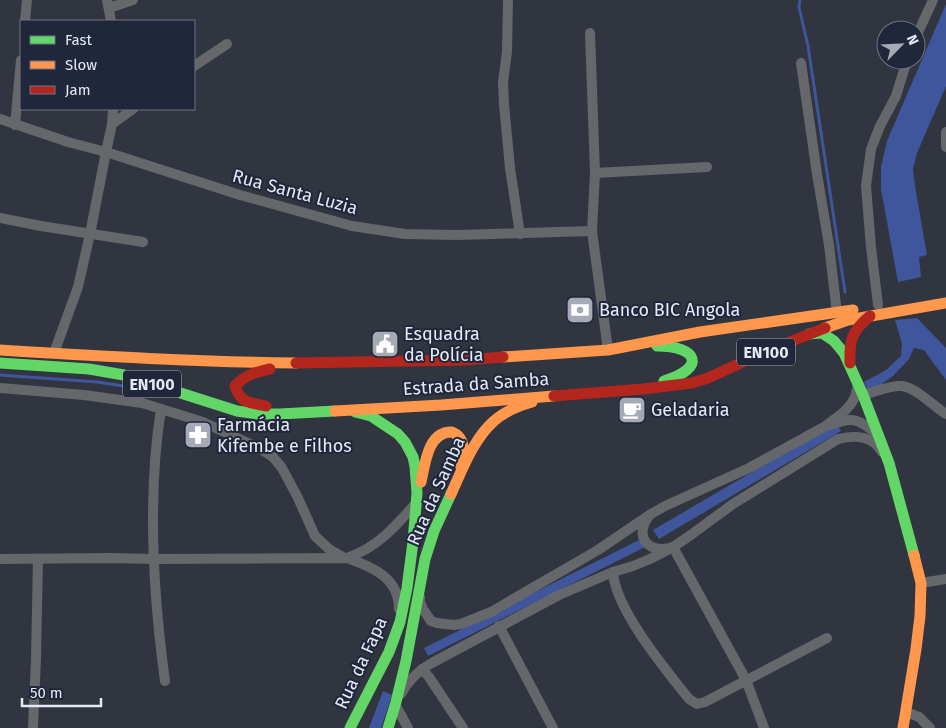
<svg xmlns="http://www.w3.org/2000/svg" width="946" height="728" font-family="'Fira Sans',sans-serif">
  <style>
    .water { fill: #40569c }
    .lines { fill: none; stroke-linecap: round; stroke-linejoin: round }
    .stream { stroke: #40569c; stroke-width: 3 }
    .street { stroke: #65676b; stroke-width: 10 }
    .fast { stroke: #63d668; stroke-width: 11 }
    .slow { stroke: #ff974d; stroke-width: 11 }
    .jam { stroke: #b3261e; stroke-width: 11 }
    .labels { text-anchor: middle; stroke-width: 4; stroke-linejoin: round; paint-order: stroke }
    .shield { fill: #21273b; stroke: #aaafbe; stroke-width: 1 }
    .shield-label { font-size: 16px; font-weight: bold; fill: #e4e9f6 }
    .street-label { font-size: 18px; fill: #e4e9f6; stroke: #21273b }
    .poi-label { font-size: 18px; fill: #e4e9f6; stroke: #21273b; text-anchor: start }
  </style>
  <rect width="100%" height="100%" fill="#30353f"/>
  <!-- water -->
  <g class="water">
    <polygon points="946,4 946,86 917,153 913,169 915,186 927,255 919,257 921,277 898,282 881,189 881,167 887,141"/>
    <polygon points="917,318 946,348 946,380 924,350 914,348 909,359 893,376 869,393 864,382 886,370 901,356 902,344 895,320"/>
    <polygon points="836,423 841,431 659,539 653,530"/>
    <polygon points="641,539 645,547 428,656 424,648"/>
    <polygon points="383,691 392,695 381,728 369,728"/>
  </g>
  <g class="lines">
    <!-- stream -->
    <g class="stream">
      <polyline points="800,0 799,7 808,46 845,292"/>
      <polyline points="0,375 97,382 124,386 147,394"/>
    </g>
    <!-- street -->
    <g class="street">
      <polyline points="107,0 111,21"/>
      <polyline points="508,0 507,52 503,82 504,104 510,168 520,234"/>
      <polyline points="109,8 133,0"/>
      <polyline points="25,21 27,0"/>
      <polyline points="590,33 595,173 592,231 608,350"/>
      <polyline points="916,37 933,0"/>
      <polyline points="801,63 817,174 829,245 837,313"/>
      <polyline points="194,66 227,44"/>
      <polyline points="0,119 68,142 106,152 240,195 352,226 405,234 457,235 592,231"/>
      <polyline points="112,124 133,109"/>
      <polyline points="15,125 21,60"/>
      <polyline points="946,132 946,147"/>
      <polyline points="595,173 707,167"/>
      <polyline points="0,218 41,226 143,242"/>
      <polyline points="878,305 871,247 866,186 871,149 880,126 896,96 907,60"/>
      <polyline points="54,353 78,287 90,234 106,152 112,124 113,109"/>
      <polyline points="0,388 84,395 142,403 203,422 261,449 273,457 282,468 298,498 315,536 329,549 343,557"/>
      <path d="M863 395C875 392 890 385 902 386 918 389 932 405 946 414"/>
      <path d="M161 409C147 497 153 593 165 681"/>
      <path d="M830 425C836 423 844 420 850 420 860 420 871 428 877 436"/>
      <path d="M649 516C633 537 649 555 673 547L746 680 764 728"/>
      <path d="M347 558C378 547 395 527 416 503"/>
      <path d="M0 559 111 558 154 559 347 558C373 567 399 578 399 609"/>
      <path d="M613 572C615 609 666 670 689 699L697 704 705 702 827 638"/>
      <polyline points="921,583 946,579"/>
      <polyline points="420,597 420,602 423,609 431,621 437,623 454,625 461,624 491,612 598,550 651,514 665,506 749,468 824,427 844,412 851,404 855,397 858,385"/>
      <polyline points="499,626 553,728"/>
      <polyline points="422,669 429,677 463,728"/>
      <path d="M401 694C408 681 418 671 430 664L559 595 613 572 633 566 650 559 673 547 688 537 733 504 838 439C855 435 872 435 882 452"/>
      <polyline points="396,706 408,728"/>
      <polyline points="906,712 919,717 930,728"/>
      <polyline points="33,728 36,658 38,559"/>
    </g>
    <!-- fast -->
    <g class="fast">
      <polyline points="809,334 822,333 834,341 844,353 863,395 889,463 914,555"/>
      <path d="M657 346C698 346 707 368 664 381"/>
      <polyline points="0,363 89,369 124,375 237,411 258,414 280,414 335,411"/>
      <polyline points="350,728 389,652 400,622 407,588 413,542 417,493 415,466 413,457 405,442 398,434 371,416 355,412"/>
      <polyline points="388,728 396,702 406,661 425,559 434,531 451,494"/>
    </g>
    <!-- slow -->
    <g class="slow">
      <polyline points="825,328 848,320 946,303"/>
      <path d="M0 350C99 356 197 362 296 363"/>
      <polyline points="503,357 608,350 700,332 853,310"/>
      <polyline points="335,411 441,405 554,396"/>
      <path d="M421 482C425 464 428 431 452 432 466 438 464 453 460 465"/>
      <path d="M451 494C462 470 474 438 494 421 505 411 518 406 532 402"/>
      <polyline points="903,728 916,649 920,616 921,583 914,555"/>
    </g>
    <!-- jam -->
    <g class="jam">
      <polyline points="296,363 465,360 503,357"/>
      <path d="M850 363C849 340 852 331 870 316"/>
      <polyline points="554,396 643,389 692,383 708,378 769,350 825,328"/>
      <path d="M266 406C249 402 241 404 235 386 245 375 256 372 270 369"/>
    </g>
  </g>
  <!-- icons -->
  <defs>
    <symbol id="bank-square" viewBox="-11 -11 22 22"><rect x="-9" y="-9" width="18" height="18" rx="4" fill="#a5aab6" stroke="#21273b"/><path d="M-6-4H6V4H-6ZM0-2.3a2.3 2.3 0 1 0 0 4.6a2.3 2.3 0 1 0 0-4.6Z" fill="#fff"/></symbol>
    <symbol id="civic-square" viewBox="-11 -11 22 22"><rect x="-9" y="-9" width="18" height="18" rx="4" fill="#a5aab6" stroke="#21273b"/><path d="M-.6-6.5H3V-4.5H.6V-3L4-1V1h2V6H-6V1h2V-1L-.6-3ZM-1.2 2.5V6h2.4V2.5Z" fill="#fff"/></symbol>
    <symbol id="cafe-square" viewBox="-11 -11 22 22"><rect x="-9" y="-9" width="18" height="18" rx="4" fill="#a5aab6" stroke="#21273b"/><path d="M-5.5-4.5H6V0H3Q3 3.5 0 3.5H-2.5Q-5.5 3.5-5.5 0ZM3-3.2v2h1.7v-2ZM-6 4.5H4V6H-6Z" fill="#fff"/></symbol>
    <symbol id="pharmacy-square" viewBox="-11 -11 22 22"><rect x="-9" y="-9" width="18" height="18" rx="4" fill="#a5aab6" stroke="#21273b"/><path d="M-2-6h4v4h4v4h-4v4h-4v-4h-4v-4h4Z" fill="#fff"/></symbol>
  </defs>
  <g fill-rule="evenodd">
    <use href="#bank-square" x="564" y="294" width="32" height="32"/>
    <use href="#civic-square" x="369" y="328" width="32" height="32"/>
    <use href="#cafe-square" x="616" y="394" width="32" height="32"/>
    <use href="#pharmacy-square" x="182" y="419" width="32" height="32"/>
  </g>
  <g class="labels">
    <!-- shield labels -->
    <g class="shield">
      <rect x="737" y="338.5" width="58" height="27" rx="4"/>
      <rect x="123" y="370.5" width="58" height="27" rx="4"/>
    </g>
    <g class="shield-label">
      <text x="766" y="358">EN100</text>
      <text x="152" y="390">EN100</text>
    </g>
    <!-- street labels -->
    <g class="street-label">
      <text transform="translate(295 192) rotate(15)" y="6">Rua Santa Luzia</text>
      <text transform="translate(476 384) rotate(-4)" y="6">Estrada da Samba</text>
      <text transform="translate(436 491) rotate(-66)" y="6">Rua da Samba</text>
      <text transform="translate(361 663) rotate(-65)" y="6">Rua da Fapa</text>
    </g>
    <!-- poi labels -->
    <g class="poi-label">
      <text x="599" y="316">Banco BIC Angola</text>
      <text x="404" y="340">Esquadra<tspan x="404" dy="21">da Polícia</tspan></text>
      <text x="651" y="416">Geladaria</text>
      <text x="217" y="431">Farmácia<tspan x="217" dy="21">Kifembe e Filhos</tspan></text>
    </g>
  </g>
  <!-- legend -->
  <rect x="20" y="20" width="175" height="90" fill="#21273b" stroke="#6f7586"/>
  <rect x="30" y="36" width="25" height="8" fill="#63d668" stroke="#6f7586"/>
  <text x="65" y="45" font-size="15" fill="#e4e9f6">Fast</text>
  <rect x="30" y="61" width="25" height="8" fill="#ff974d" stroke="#6f7586"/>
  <text x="65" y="70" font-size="15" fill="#e4e9f6">Slow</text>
  <rect x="30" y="86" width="25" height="8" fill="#b3261e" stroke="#6f7586"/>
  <text x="65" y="95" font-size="15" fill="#e4e9f6">Jam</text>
  <!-- north arrow -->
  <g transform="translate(901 45) rotate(66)"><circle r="24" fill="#21273b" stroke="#6f7586"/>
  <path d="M0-4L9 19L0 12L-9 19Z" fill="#a5aab6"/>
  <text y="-8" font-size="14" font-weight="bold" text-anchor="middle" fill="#e4e9f6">N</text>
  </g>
  <!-- scale -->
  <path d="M22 698v8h79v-8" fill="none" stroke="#e4e9f6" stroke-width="2.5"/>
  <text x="30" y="698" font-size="15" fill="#e4e9f6" stroke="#21273b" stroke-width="4" paint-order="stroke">50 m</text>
</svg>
